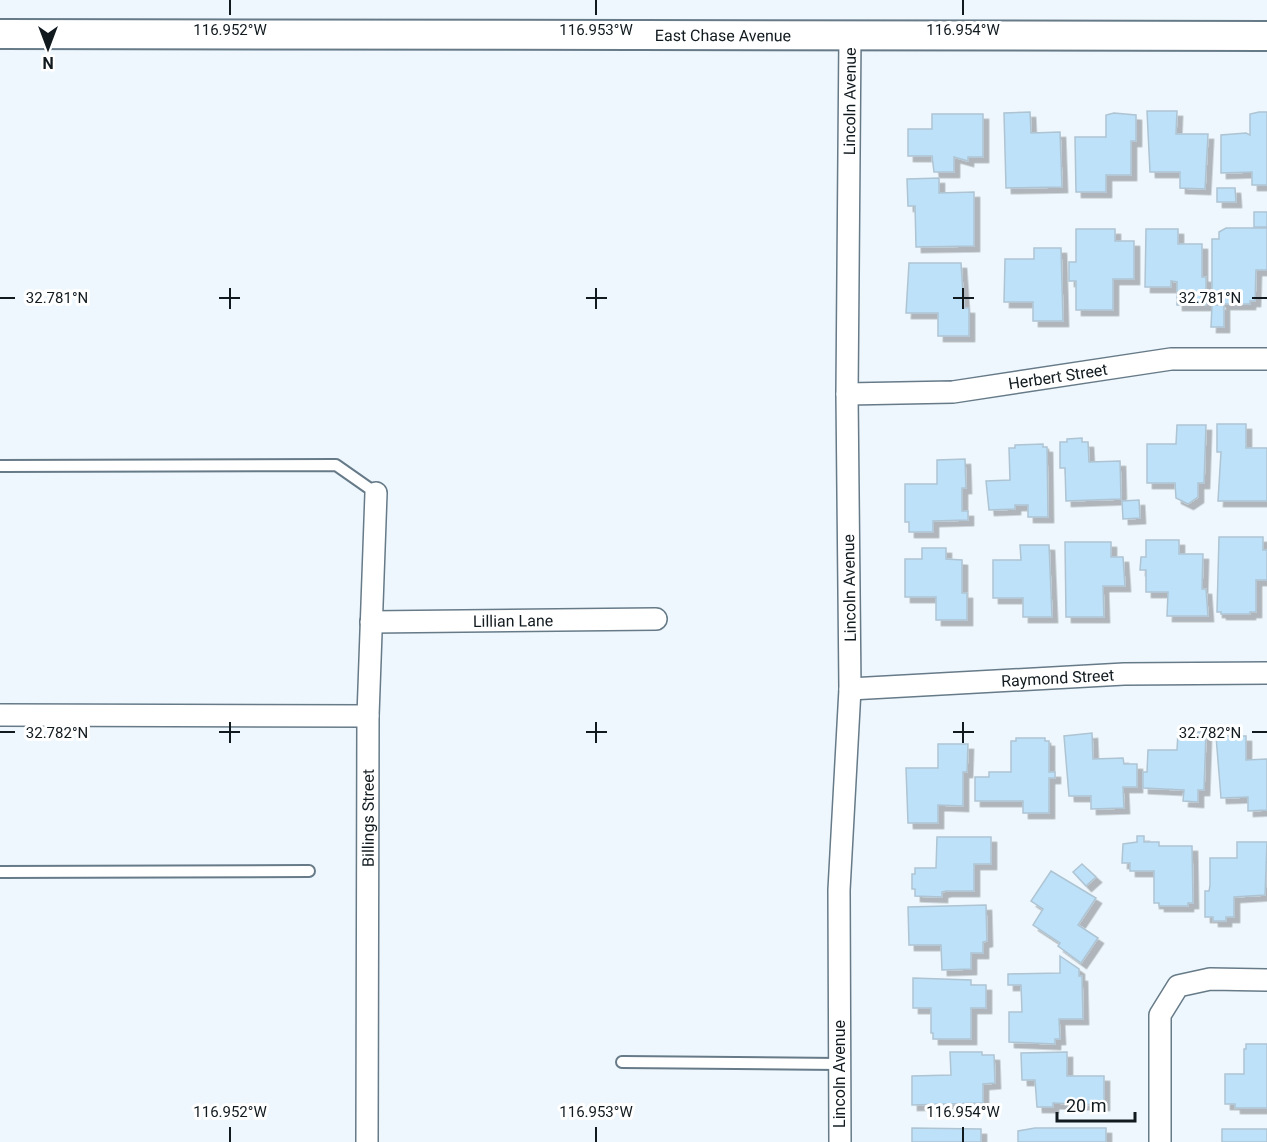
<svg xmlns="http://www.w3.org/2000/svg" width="1267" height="1142" font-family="Roboto,sans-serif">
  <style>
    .building { fill: #bde1f9; stroke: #aec4d3; stroke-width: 1.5; filter: url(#shadow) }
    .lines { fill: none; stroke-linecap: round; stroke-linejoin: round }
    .service-casing { stroke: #667a88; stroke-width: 14 }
    .minor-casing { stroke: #667a88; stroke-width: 24 }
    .secondary-casing { stroke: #667a88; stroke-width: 32 }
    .service { stroke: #fff; stroke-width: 10 }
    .minor { stroke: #fff; stroke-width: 21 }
    .secondary { stroke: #fff; stroke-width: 28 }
    .ticks { fill: none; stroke: #111a1f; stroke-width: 2 }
    .labels { text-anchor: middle; stroke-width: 6; stroke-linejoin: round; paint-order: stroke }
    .street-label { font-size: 16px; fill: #111a1f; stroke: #fff }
    .ticks-label { font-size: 15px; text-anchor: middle; fill: #111a1f; stroke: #fff; stroke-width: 6; stroke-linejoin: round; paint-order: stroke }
  </style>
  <defs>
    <filter id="shadow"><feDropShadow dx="5.5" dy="5.5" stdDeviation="0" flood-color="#0004"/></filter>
  </defs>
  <rect width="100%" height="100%" fill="#eef7fd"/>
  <!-- building -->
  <g class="building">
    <polygon points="1147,111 1177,111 1176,134 1208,134 1205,189 1180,188 1180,172 1150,172"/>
    <polygon points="1030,112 1031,133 1060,132 1062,187 1006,188 1004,113"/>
    <polygon points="1259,112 1267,112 1267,185 1252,185 1252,172 1221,173 1221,135 1246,133 1250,135 1250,114"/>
    <polygon points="1114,113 1136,115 1136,141 1131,141 1131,175 1106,175 1106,192 1076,192 1075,137 1106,137 1106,115"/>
    <polygon points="932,114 983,114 983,157 968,157 968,161 954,157 954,172 934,172 932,156 908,156 908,129 932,129"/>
    <polygon points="939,178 939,193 974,192 974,246 916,247 915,206 908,206 907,179"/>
    <polygon points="1217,188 1235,188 1236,202 1217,202"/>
    <rect x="1254" y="212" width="13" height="15"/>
    <polygon points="1226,228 1267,228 1267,270 1256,270 1255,301 1250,301 1250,304 1221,304 1221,301 1216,301 1216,293 1212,293 1212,239 1219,239 1219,232"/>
    <polygon points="1076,229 1115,229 1115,241 1134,241 1134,279 1113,279 1113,310 1076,310 1076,281 1069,281 1069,262 1076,262"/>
    <polygon points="1146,229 1178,229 1178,244 1202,244 1202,277 1206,277 1206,305 1177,305 1177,282 1171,281 1171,287 1145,287"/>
    <polygon points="1034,248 1061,248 1063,321 1033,321 1033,302 1004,302 1005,259 1034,259"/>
    <polygon points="909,263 961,263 964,308 969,308 969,336 938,336 938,313 906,313"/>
    <polygon points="1212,305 1224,305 1224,327 1211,327"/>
    <polygon points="1217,424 1246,424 1246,448 1267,448 1267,501 1218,501 1221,452 1217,452"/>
    <polygon points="1177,425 1206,425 1204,483 1198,483 1198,497 1188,504 1176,498 1175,483 1147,483 1147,444 1176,444"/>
    <polygon points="1082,438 1082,442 1088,442 1089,462 1120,461 1121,499 1066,501 1065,468 1060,468 1060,442 1067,442 1067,439"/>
    <polygon points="1043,444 1043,447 1047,447 1048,517 1028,517 1028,505 1015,505 1015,509 989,510 986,481 1010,480 1009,448 1015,448 1015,445"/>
    <polygon points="965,459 966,488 962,488 962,511 968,511 968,520 933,521 933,532 909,532 909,522 905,522 905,484 937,484 937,460"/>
    <polygon points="1139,500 1140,518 1123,519 1122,501"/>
    <polygon points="1219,537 1263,537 1263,550 1267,550 1267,580 1256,580 1256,612 1250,612 1250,614 1221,614 1221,612 1217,612"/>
    <polygon points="1146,540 1179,540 1179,554 1203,554 1202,589 1206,589 1208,616 1167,616 1168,592 1146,592 1146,570 1140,570 1141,557 1146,557"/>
    <polygon points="1065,542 1111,542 1111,557 1123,557 1125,586 1103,586 1104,617 1066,617"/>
    <polygon points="1020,545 1049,545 1052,617 1023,617 1023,598 993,598 993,560 1021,560"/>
    <polygon points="922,548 946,548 946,559 962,560 962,593 967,593 967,620 936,620 936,597 905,597 905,559 922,559"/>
    <polygon points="1178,732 1206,732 1204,790 1198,790 1198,802 1183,801 1184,790 1143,788 1143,772 1147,772 1148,750 1177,750"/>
    <polygon points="1092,733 1093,759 1123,758 1124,764 1137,764 1137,787 1123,787 1124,808 1091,809 1091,796 1069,796 1064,736"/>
    <polygon points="1216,736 1246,736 1246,760 1267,759 1267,810 1248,811 1248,797 1221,798"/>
    <polygon points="1016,738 1045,738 1045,741 1049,741 1049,772 1055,772 1055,778 1049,778 1049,813 1023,813 1023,801 975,801 975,777 989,777 989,772 1011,772 1011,741 1016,741"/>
    <polygon points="938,744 968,744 967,772 963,772 963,806 938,805 938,823 908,823 906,768 938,768"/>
    <polygon points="1137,836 1144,836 1144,842 1159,842 1159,846 1192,846 1193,903 1188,903 1188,906 1159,906 1159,903 1154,903 1154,871 1130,871 1130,863 1122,863 1123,844 1137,842"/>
    <polygon points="937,837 991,837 991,864 974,864 974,891 946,891 942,892 942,897 915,896 915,889 912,889 912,874 915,874 915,868 936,868"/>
    <polygon points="1237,842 1267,842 1265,895 1234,897 1234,917 1226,917 1226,921 1213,921 1213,917 1205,917 1205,891 1209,891 1210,885 1210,858 1237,858"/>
    <polygon points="1082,864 1096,877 1086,886 1073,872"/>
    <polygon points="1051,871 1096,898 1078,925 1098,938 1081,963 1058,946 1060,943 1033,925 1043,909 1031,901"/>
    <polygon points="986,905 987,941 983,942 983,953 971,953 971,969 942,970 941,945 909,945 908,907"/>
    <polygon points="1060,956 1079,969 1079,976 1082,976 1083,1019 1059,1019 1060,1039 1055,1039 1055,1044 1009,1042 1009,1012 1022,1012 1021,985 1008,985 1008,974 1060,973"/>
    <polygon points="913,978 971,980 971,985 986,985 986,1008 971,1008 971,1039 933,1039 933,1033 931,1033 931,1008 913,1008"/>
    <polygon points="1246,1044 1267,1044 1267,1108 1235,1108 1235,1104 1225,1104 1225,1074 1244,1074 1244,1049 1246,1049"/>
    <polygon points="950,1052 982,1052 982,1055 994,1055 995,1083 983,1084 983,1103 912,1105 912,1076 951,1075"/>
    <polygon points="1067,1052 1067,1076 1104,1076 1104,1105 1053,1103 1053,1107 1037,1107 1035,1080 1022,1080 1021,1053"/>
    <polygon points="912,1128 981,1129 981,1142 912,1142"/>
    <polygon points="1035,1128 1106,1128 1106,1142 1018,1142 1018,1131"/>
    <rect x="1222" y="1129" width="45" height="13"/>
  </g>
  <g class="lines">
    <defs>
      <g id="service">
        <polyline points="0,466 336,465 376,493"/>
        <polyline points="0,872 309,871"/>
        <polyline points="622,1062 839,1064"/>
      </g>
      <g id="minor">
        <path id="s1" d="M847 394 953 392 1171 359H1267"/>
        <path id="s2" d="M371 622 656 619"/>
        <path id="s3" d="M850 689 1124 674 1267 673"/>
        <polyline points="0,715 368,716"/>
        <path id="s4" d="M367 1142 368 716 376 493"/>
        <path id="s5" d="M840 1142 839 890 850 689 847 394 850 34"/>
        <polyline points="1160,1142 1160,1015 1178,986 1210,979 1267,980"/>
      </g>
      <g id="secondary">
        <path id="s6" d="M0 34 1267 36"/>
      </g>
    </defs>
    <!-- service casing -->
    <use href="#service" class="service-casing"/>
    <!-- minor casing -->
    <use href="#minor" class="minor-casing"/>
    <!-- secondary casing -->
    <use href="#secondary" class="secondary-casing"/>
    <!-- service -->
    <use href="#service" class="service"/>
    <!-- minor -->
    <use href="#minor" class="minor"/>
    <!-- secondary -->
    <use href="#secondary" class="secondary"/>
  </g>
  <!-- ticks -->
  <path class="ticks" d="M230 0V15M596 0V15M963 0V15M230 288V309M596 288V309M963 288V309M0 298H15M219 298H240M586 298H607M953 298H974M1252 298H1267M230 722V743M596 722V743M963 722V743M0 732H15M219 732H240M586 732H607M953 732H974M1252 732H1267M230 1127V1142M596 1127V1142M963 1127V1142"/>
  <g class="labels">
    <!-- street labels -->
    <g class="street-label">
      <text dy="6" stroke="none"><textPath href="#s6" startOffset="723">East Chase Avenue</textPath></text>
      <text dy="6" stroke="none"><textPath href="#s5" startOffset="1041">Lincoln Avenue</textPath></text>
      <text dy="6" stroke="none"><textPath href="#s1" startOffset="212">Herbert Street</textPath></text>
      <text transform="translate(849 588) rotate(-91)" y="6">Lincoln Avenue</text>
      <text dy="6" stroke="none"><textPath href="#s2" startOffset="142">Lillian Lane</textPath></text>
      <text dy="6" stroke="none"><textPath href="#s3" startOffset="208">Raymond Street</textPath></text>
      <text dy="6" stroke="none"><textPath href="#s4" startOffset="324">Billings Street</textPath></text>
      <text transform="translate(839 1074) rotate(-90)" y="6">Lincoln Avenue</text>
    </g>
  </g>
  <g class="ticks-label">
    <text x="230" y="35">116.952°W</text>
    <text x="596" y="35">116.953°W</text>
    <text x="963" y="35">116.954°W</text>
    <text x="1210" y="303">32.781°N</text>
    <text x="57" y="303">32.781°N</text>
    <text x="1210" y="738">32.782°N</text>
    <text x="57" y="738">32.782°N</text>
    <text x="230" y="1117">116.952°W</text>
    <text x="596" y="1117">116.953°W</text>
    <text x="963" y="1117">116.954°W</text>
  </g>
  <!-- north arrow -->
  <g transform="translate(48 48) rotate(180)" stroke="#ffffff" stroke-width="4.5" paint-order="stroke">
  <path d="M0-4.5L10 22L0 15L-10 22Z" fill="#111a1f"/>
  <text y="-9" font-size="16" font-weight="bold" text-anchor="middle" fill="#111a1f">N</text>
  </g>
  <!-- scale -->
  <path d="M1057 1112v9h78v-9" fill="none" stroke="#111a1f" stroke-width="3"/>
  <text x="1066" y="1112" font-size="18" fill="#111a1f" stroke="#ffffff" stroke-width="4.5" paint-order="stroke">20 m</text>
</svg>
